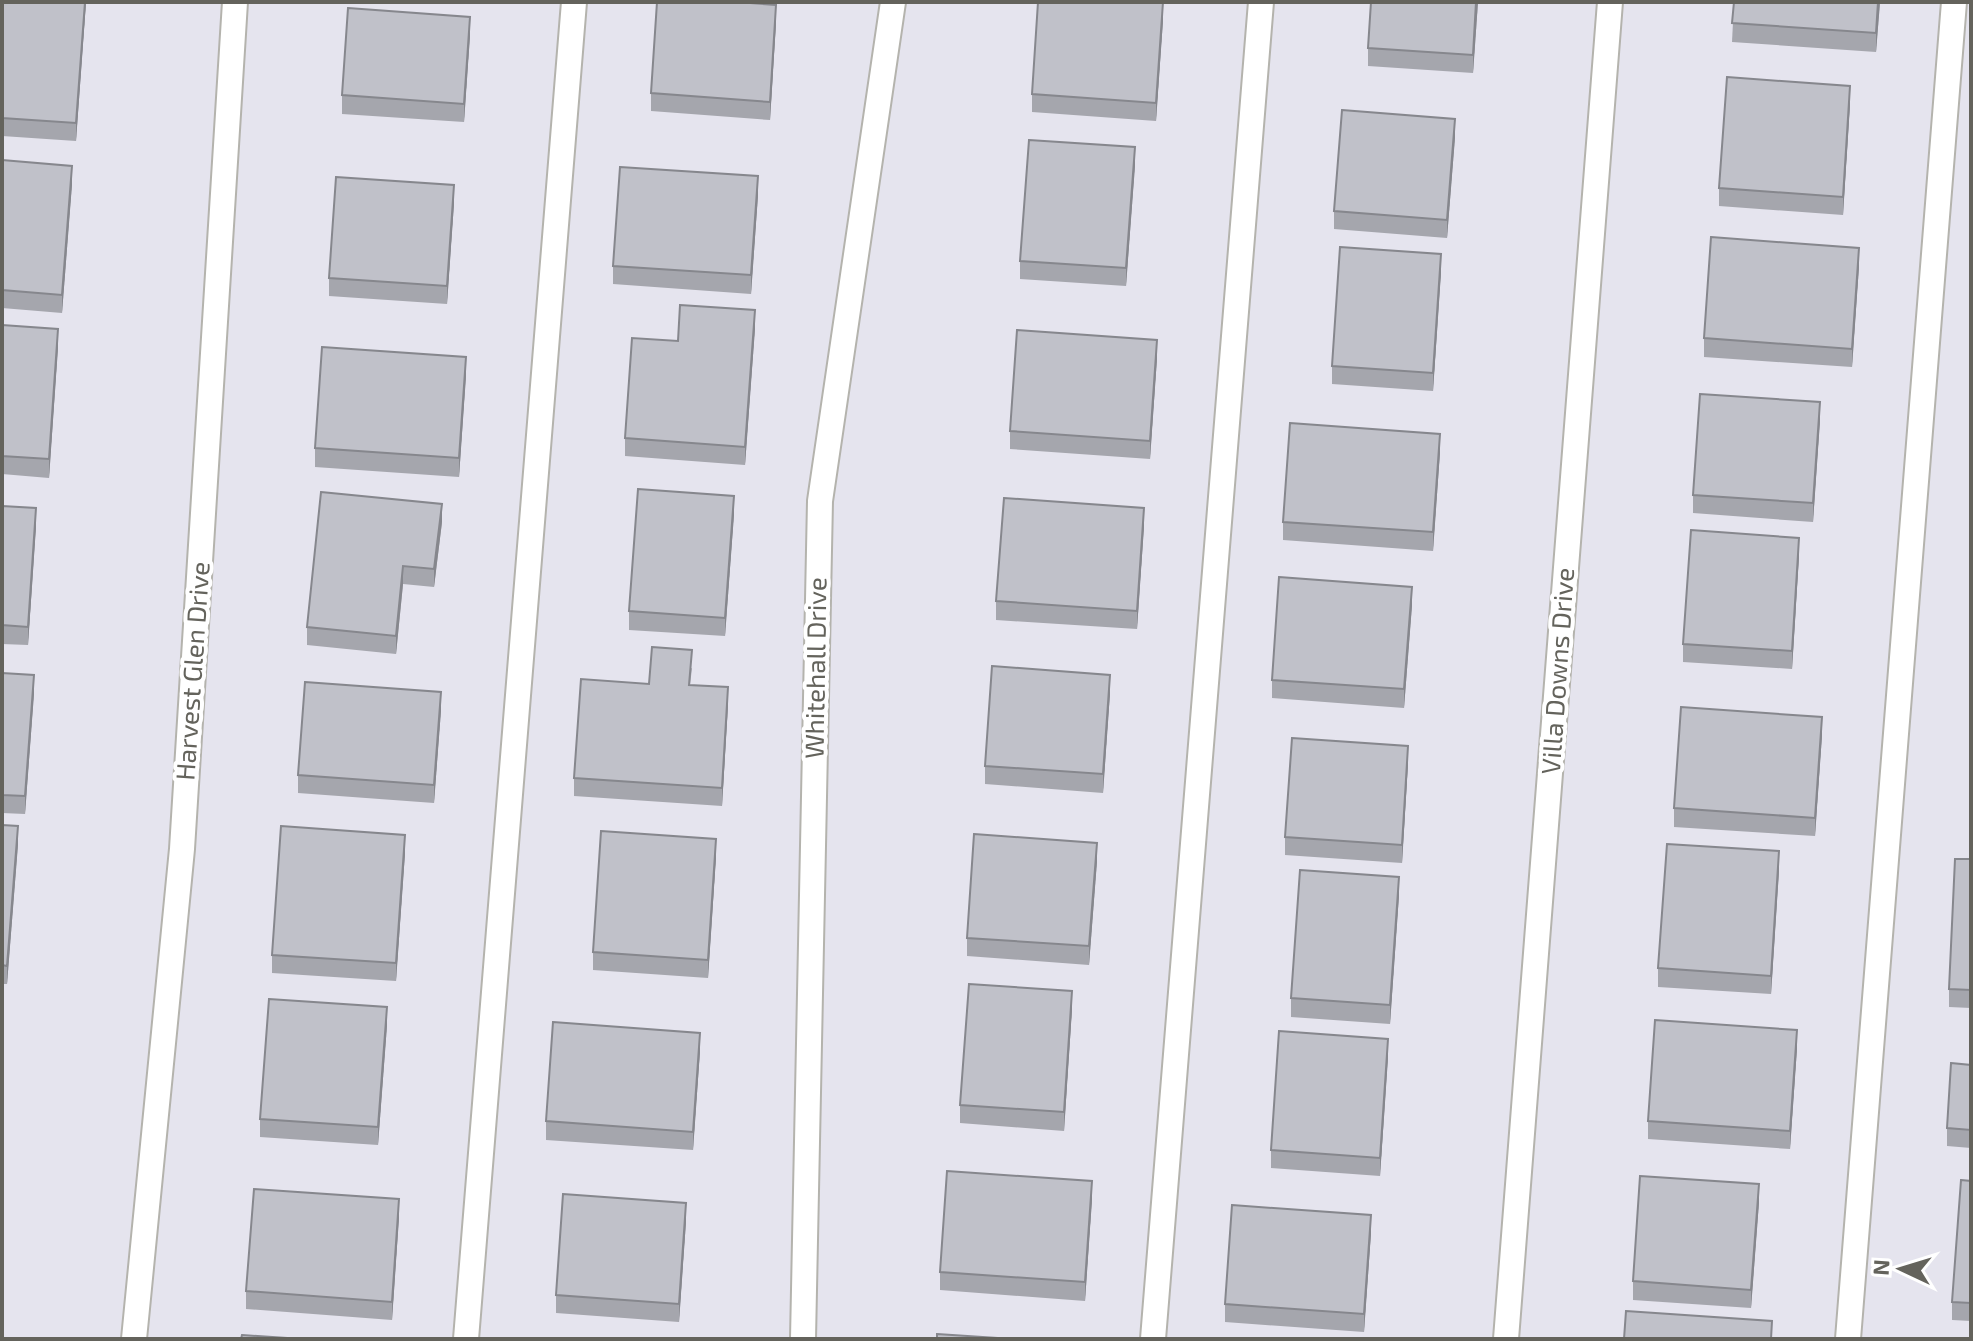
<svg xmlns="http://www.w3.org/2000/svg" width="1973" height="1341" font-family="'Exo 2',sans-serif">
  <style>
    .lines { fill: none; stroke-linecap: round; stroke-linejoin: round }
    .minor-casing { stroke: #b4b3ad; stroke-width: 28 }
    .minor { stroke: #fff; stroke-width: 24 }
    .wall { fill: #a5a6ad }
    .shaded-wall { fill: #86878d }
    .building { fill: #c0c1c9; stroke: #86878d; stroke-width: 2 }
    .labels { text-anchor: middle; stroke-width: 8; stroke-linejoin: round; paint-order: stroke }
    .street-label { font-size: 26px; fill: #64635c; stroke: #fff }
  </style>
  <rect width="100%" height="100%" fill="#e5e4ee"/>
  <g class="lines">
    <defs>
      <g id="minor">
        <polyline points="134,1339 182,849 235,2"/>
        <polyline points="466,1339 574,2"/>
        <polyline points="803,1339 820,501 893,2"/>
        <polyline points="1153,1339 1261,2"/>
        <polyline points="1506,1339 1610,2"/>
        <polyline points="1848,1339 1954,2"/>
      </g>
    </defs>
    <!-- minor casing -->
    <use href="#minor" class="minor-casing"/>
    <!-- minor -->
    <use href="#minor" class="minor"/>
  </g>
  <!-- wall -->
  <g class="wall">
    <polygon points="2,2 86,2 76,141 2,136"/>
    <polygon points="1478,2 1473,73 1368,66 1368,48"/>
    <polygon points="1734,2 1880,2 1876,52 1732,42"/>
    <polygon points="1163,20 1156,121 1032,112 1032,94"/>
    <polygon points="776,23 770,120 651,111 651,93"/>
    <polygon points="470,35 464,122 342,114 342,95"/>
    <polygon points="1850,104 1843,215 1719,206 1719,188"/>
    <polygon points="1455,137 1447,238 1334,229 1334,211"/>
    <polygon points="2,160 72,184 62,313 2,308"/>
    <polygon points="1135,165 1126,286 1020,279 1020,261"/>
    <polygon points="758,195 751,294 613,284 613,266"/>
    <polygon points="454,203 447,304 329,296 329,278"/>
    <polygon points="1859,266 1852,367 1704,357 1704,338"/>
    <polygon points="1441,272 1433,391 1332,384 1332,366"/>
    <polygon points="2,325 58,347 49,478 2,474"/>
    <polygon points="755,328 745,465 625,456 625,438"/>
    <polygon points="1157,358 1150,459 1010,449 1010,431"/>
    <polygon points="466,375 459,477 315,467 315,448"/>
    <polygon points="1820,420 1813,522 1693,513 1693,495"/>
    <polygon points="1440,452 1433,551 1283,540 1283,522"/>
    <polygon points="2,506 36,526 28,645 2,644"/>
    <polygon points="734,514 725,636 629,630 629,611"/>
    <polygon points="442,522 434,587 403,584 396,654 307,645 307,627"/>
    <polygon points="1144,526 1137,629 996,620 996,601"/>
    <polygon points="1799,556 1792,669 1683,662 1683,644"/>
    <polygon points="1412,605 1404,708 1272,698 1272,680"/>
    <polygon points="692,668 690,685 728,705 722,806 574,796 574,778 649,684"/>
    <polygon points="2,673 34,693 25,814 2,813"/>
    <polygon points="1110,693 1103,793 985,784 985,766"/>
    <polygon points="441,710 434,803 298,793 298,775"/>
    <polygon points="1822,735 1815,836 1674,827 1674,808"/>
    <polygon points="1408,764 1402,863 1285,855 1285,837"/>
    <polygon points="2,825 18,844 7,984 2,984"/>
    <polygon points="405,853 396,981 272,973 272,955"/>
    <polygon points="716,857 708,978 593,970 593,952"/>
    <polygon points="1971,859 1971,1008 1949,1007 1949,989"/>
    <polygon points="1097,861 1089,965 967,956 967,938"/>
    <polygon points="1779,870 1771,994 1658,987 1658,968"/>
    <polygon points="1399,895 1390,1024 1291,1017 1291,998"/>
    <polygon points="1072,1009 1064,1131 960,1123 960,1105"/>
    <polygon points="387,1025 378,1145 260,1137 260,1119"/>
    <polygon points="1797,1048 1790,1149 1648,1139 1648,1121"/>
    <polygon points="700,1051 693,1150 546,1140 546,1121"/>
    <polygon points="1388,1057 1380,1176 1271,1168 1271,1150"/>
    <polygon points="1971,1065 1971,1148 1947,1146 1947,1128"/>
    <polygon points="1971,1181 1971,1321 1952,1320 1952,1302"/>
    <polygon points="1092,1199 1085,1301 940,1290 940,1272"/>
    <polygon points="1759,1202 1751,1308 1633,1300 1633,1281"/>
    <polygon points="399,1217 392,1320 246,1309 246,1291"/>
    <polygon points="686,1221 679,1322 556,1313 556,1295"/>
    <polygon points="1371,1233 1364,1332 1225,1322 1225,1304"/>
  </g>
  <!-- shaded-wall -->
  <g class="shaded-wall">
    <polygon points="85,2 86,2 76,141 76,123"/>
    <polygon points="1163,2 1163,20 1156,121 1156,103"/>
    <polygon points="1476,2 1478,2 1473,73 1473,55"/>
    <polygon points="1878,2 1880,2 1876,52 1876,33"/>
    <polygon points="776,5 776,23 770,120 770,102"/>
    <polygon points="470,17 470,35 464,122 464,104"/>
    <polygon points="1850,86 1850,104 1843,215 1843,197"/>
    <polygon points="1455,119 1455,137 1447,238 1447,220"/>
    <polygon points="1135,147 1135,165 1126,286 1126,268"/>
    <polygon points="72,166 72,184 62,313 62,295"/>
    <polygon points="758,176 758,195 751,294 751,275"/>
    <polygon points="454,185 454,203 447,304 447,286"/>
    <polygon points="1859,248 1859,266 1852,367 1852,349"/>
    <polygon points="1441,254 1441,272 1433,391 1433,373"/>
    <polygon points="755,310 755,328 745,465 745,447"/>
    <polygon points="58,329 58,347 49,478 49,459"/>
    <polygon points="1157,340 1157,358 1150,459 1150,441"/>
    <polygon points="466,357 466,375 459,477 459,458"/>
    <polygon points="1820,402 1820,420 1813,522 1813,503"/>
    <polygon points="1440,434 1440,452 1433,551 1433,532"/>
    <polygon points="734,496 734,514 725,636 725,618"/>
    <polygon points="442,504 442,522 434,587 434,569"/>
    <polygon points="36,508 36,526 28,645 28,627"/>
    <polygon points="1144,508 1144,526 1137,629 1137,611"/>
    <polygon points="1799,538 1799,556 1792,669 1792,651"/>
    <polygon points="403,566 403,584 396,654 396,636"/>
    <polygon points="1412,587 1412,605 1404,708 1404,689"/>
    <polygon points="34,675 34,693 25,814 25,796"/>
    <polygon points="1110,675 1110,693 1103,793 1103,774"/>
    <polygon points="728,687 728,705 722,806 722,788"/>
    <polygon points="441,692 441,710 434,803 434,785"/>
    <polygon points="1822,717 1822,735 1815,836 1815,818"/>
    <polygon points="1408,746 1408,764 1402,863 1402,845"/>
    <polygon points="18,826 18,844 7,984 7,966"/>
    <polygon points="405,835 405,853 396,981 396,963"/>
    <polygon points="716,839 716,857 708,978 708,960"/>
    <polygon points="1097,843 1097,861 1089,965 1089,946"/>
    <polygon points="1779,851 1779,870 1771,994 1771,976"/>
    <polygon points="1399,877 1399,895 1390,1024 1390,1005"/>
    <polygon points="1072,991 1072,1009 1064,1131 1064,1112"/>
    <polygon points="387,1007 387,1025 378,1145 378,1127"/>
    <polygon points="1797,1030 1797,1048 1790,1149 1790,1131"/>
    <polygon points="700,1033 700,1051 693,1150 693,1132"/>
    <polygon points="1388,1039 1388,1057 1380,1176 1380,1158"/>
    <polygon points="1092,1181 1092,1199 1085,1301 1085,1282"/>
    <polygon points="1759,1184 1759,1202 1751,1308 1751,1290"/>
    <polygon points="399,1199 399,1217 392,1320 392,1302"/>
    <polygon points="686,1203 686,1221 679,1322 679,1304"/>
    <polygon points="1371,1215 1371,1233 1364,1332 1364,1314"/>
  </g>
  <!-- building -->
  <g class="building">
    <polygon points="2,2 85,2 76,123 2,118"/>
    <polygon points="657,2 736,2 776,5 770,102 651,93"/>
    <polygon points="1038,2 1163,2 1156,103 1032,94"/>
    <polygon points="1371,2 1476,2 1473,55 1368,48"/>
    <polygon points="1734,2 1878,2 1876,33 1732,23"/>
    <polygon points="348,8 470,17 464,104 342,95"/>
    <polygon points="1727,77 1850,86 1843,197 1719,188"/>
    <polygon points="1342,110 1455,119 1447,220 1334,211"/>
    <polygon points="1029,140 1135,147 1126,268 1020,261"/>
    <polygon points="2,160 72,166 62,295 2,290"/>
    <polygon points="620,167 758,176 751,275 613,266"/>
    <polygon points="336,177 454,185 447,286 329,278"/>
    <polygon points="1711,237 1859,248 1852,349 1704,338"/>
    <polygon points="1340,247 1441,254 1433,373 1332,366"/>
    <polygon points="680,305 755,310 745,447 625,438 632,338 678,341"/>
    <polygon points="2,325 58,329 49,459 2,456"/>
    <polygon points="1017,330 1157,340 1150,441 1010,431"/>
    <polygon points="322,347 466,357 459,458 315,448"/>
    <polygon points="1700,394 1820,402 1813,503 1693,495"/>
    <polygon points="1290,423 1440,434 1433,532 1283,522"/>
    <polygon points="638,489 734,496 725,618 629,611"/>
    <polygon points="321,492 442,504 434,569 403,566 396,636 307,627"/>
    <polygon points="1004,498 1144,508 1137,611 996,601"/>
    <polygon points="2,506 36,508 28,627 2,625"/>
    <polygon points="1691,530 1799,538 1792,651 1683,644"/>
    <polygon points="1279,577 1412,587 1404,689 1272,680"/>
    <polygon points="652,647 692,650 689,685 728,687 722,788 574,778 581,679 649,684"/>
    <polygon points="992,666 1110,675 1103,774 985,766"/>
    <polygon points="2,673 34,675 25,796 2,795"/>
    <polygon points="305,682 441,692 434,785 298,775"/>
    <polygon points="1681,707 1822,717 1815,818 1674,808"/>
    <polygon points="1292,738 1408,746 1402,845 1285,837"/>
    <polygon points="2,825 18,826 7,966 2,965"/>
    <polygon points="281,826 405,835 396,963 272,955"/>
    <polygon points="601,831 716,839 708,960 593,952"/>
    <polygon points="974,834 1097,843 1089,946 967,938"/>
    <polygon points="1667,844 1779,851 1771,976 1658,968"/>
    <polygon points="1955,859 1971,859 1971,990 1949,989"/>
    <polygon points="1300,870 1399,877 1390,1005 1291,998"/>
    <polygon points="969,984 1072,991 1064,1112 960,1105"/>
    <polygon points="269,999 387,1007 378,1127 260,1119"/>
    <polygon points="1655,1020 1797,1030 1790,1131 1648,1121"/>
    <polygon points="553,1022 700,1033 693,1132 546,1121"/>
    <polygon points="1279,1031 1388,1039 1380,1158 1271,1150"/>
    <polygon points="1951,1063 1971,1065 1971,1130 1947,1128"/>
    <polygon points="947,1171 1092,1181 1085,1282 940,1272"/>
    <polygon points="1640,1176 1759,1184 1751,1290 1633,1281"/>
    <polygon points="1961,1180 1971,1181 1971,1303 1952,1302"/>
    <polygon points="254,1189 399,1199 392,1302 246,1291"/>
    <polygon points="563,1194 686,1203 679,1304 556,1295"/>
    <polygon points="1232,1205 1371,1215 1364,1314 1225,1304"/>
    <polygon points="1626,1311 1772,1321 1771,1339 1624,1339"/>
    <polygon points="937,1334 1013,1339 937,1339"/>
    <polygon points="242,1335 302,1339 241,1339"/>
  </g>
  <g class="labels">
    <!-- street labels -->
    <g class="street-label">
      <text transform="translate(816 668) rotate(-89)" y="9">Whitehall Drive</text>
      <text transform="translate(193 671) rotate(-86)" y="9">Harvest Glen Drive</text>
      <text transform="translate(1558 671) rotate(-86)" y="9">Villa Downs Drive</text>
    </g>
  </g>
  <!-- border -->
  <rect width="1973" height="1341" fill="none" stroke="#64635c" stroke-width="8"/>
  <!-- north arrow -->
  <g transform="translate(1901 1269) rotate(274)" stroke="#ffffff" stroke-width="6" paint-order="stroke">
  <path d="M0-6L14 30L0 20L-14 30Z" fill="#64635c"/>
  <text y="-12" font-size="22" font-weight="bold" text-anchor="middle" fill="#64635c">N</text>
  </g>
</svg>
